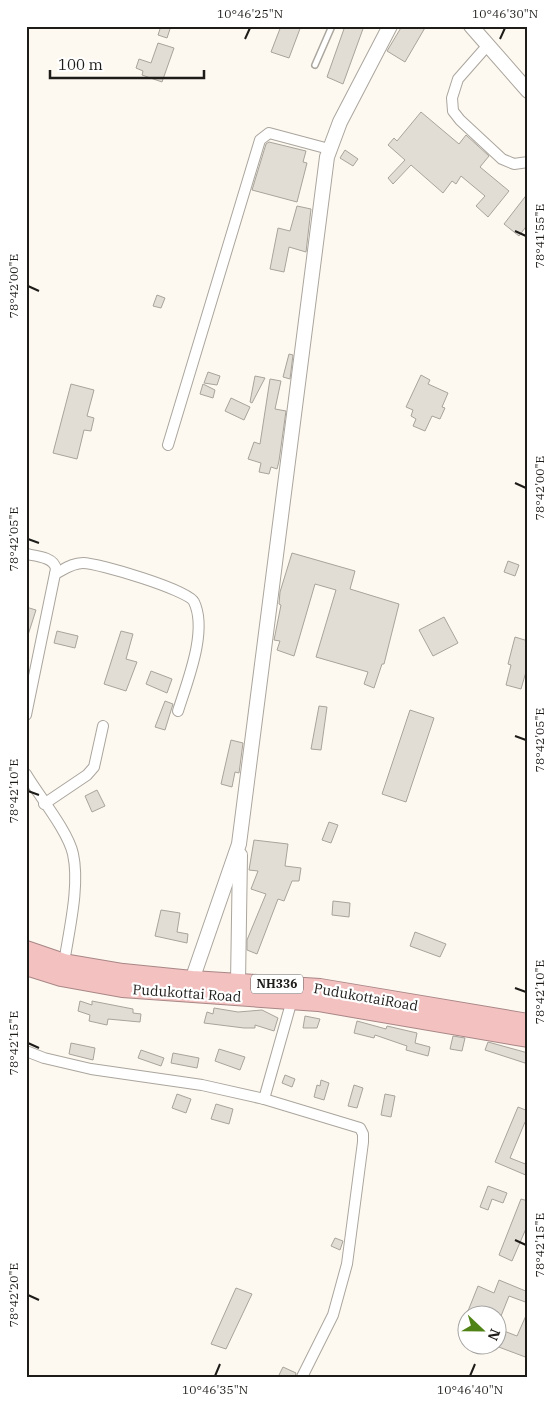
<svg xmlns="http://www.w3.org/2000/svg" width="554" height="1403" font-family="'IBM Plex Serif',serif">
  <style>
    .building { fill: #e2ddd4; stroke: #a8a39b }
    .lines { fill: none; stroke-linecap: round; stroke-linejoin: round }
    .lane-casing { stroke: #aaa59d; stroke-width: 8 }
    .street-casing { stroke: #aaa59d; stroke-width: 12 }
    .secondary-casing { stroke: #aaa59d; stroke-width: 16 }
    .highway-casing { stroke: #a88786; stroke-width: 20 }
    .lane { stroke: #fff; stroke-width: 5 }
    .street { stroke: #fff; stroke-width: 10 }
    .secondary { stroke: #fff; stroke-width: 14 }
    .highway { stroke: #f3c1c0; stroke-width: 18 }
    .ticks { fill: none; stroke: #1e1c19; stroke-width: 2 }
    .labels { text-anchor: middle; stroke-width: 4.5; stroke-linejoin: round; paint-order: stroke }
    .shield { fill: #fff; stroke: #62605e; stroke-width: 1 }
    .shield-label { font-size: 12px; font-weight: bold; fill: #1e1c19 }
    .street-label { font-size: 14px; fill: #1e1c19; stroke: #fff }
    .neatline { fill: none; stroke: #1e1c19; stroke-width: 2 }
    .ticks-label { font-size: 12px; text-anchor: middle; fill: #1e1c19 }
  </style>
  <rect width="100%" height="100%" fill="#fef9f0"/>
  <!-- building -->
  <g class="building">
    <polygon points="161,26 171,26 167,38 158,35"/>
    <polygon points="281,26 301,26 289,58 271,52"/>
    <polygon points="345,26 364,26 343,84 327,77"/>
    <polygon points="402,26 426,26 405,62 387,51"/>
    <polygon points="158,43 174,48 162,82 142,75 143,71 136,68 139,59 151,63"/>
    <polygon points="421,112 459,144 466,135 489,156 480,167 509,191 488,217 476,206 485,196 461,176 456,184 452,181 443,193 411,165 393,184 388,178 405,160 388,145 394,138 397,141"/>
    <polygon points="269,142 306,151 303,162 307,163 297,202 252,190 266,144"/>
    <polygon points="345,150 358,159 353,166 340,158"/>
    <polygon points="528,193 528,224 519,236 504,224"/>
    <polygon points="297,206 311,209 306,252 289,247 284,272 270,269 278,228 290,231"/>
    <polygon points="157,295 165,298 161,308 153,306"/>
    <polygon points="289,354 293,355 290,379 283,377"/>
    <polygon points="208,372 220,376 217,385 204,383"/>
    <polygon points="421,375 430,380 428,384 448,393 442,407 445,408 440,419 432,416 425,431 413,426 416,419 411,416 413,410 406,407"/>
    <polygon points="255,376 265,378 252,403 250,402"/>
    <polygon points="270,379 281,381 275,409 286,411 279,461 277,469 271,467 269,474 259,472 261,463 248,459 254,442 260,444"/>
    <polygon points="71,384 94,390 87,416 94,418 91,431 84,430 77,459 53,453"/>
    <polygon points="203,384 215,390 213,398 200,394"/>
    <polygon points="231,398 250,407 244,420 225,411"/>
    <polygon points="292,553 355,571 350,589 399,604 384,664 382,664 374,688 364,684 368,672 316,657 336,590 315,584 294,656 277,650 280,641 274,640 281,605 279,604 280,592"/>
    <polygon points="508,561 519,565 515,576 504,572"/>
    <polygon points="26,607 36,610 28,635 26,635"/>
    <polygon points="444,617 458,643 433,656 419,630"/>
    <polygon points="57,631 78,636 75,648 54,643"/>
    <polygon points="121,631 133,634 126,659 137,662 126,691 104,684"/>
    <polygon points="515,637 528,641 528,665 521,689 506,685 511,665 508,664"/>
    <polygon points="151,671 172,679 167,693 146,684"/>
    <polygon points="165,701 173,704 165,730 155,727"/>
    <polygon points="319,706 327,707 321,750 311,749"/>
    <polygon points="410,710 434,718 406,802 382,794"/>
    <polygon points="231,740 243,743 239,773 235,772 232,787 221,784"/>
    <polygon points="97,790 105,806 92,812 85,796"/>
    <polygon points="329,822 338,825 331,843 322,840"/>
    <polygon points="254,840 288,844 285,866 301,868 299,881 292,881 284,901 278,899 257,954 247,950 247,940 266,894 251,889 258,871 249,870"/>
    <polygon points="333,901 350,903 349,917 332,915"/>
    <polygon points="161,910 180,913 177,932 188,934 187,943 155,936"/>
    <polygon points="415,932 446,944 440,957 410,946"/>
    <polygon points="80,1001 92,1005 92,1001 133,1009 133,1013 141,1014 140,1022 108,1019 107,1025 89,1021 90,1015 78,1011"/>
    <polygon points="214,1008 238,1012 262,1010 278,1018 274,1031 255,1025 255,1028 244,1028 204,1023 207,1012 213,1014"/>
    <polygon points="305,1016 320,1019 317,1028 303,1028"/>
    <polygon points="357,1021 386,1029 387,1026 417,1033 415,1043 430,1047 428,1056 406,1050 407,1046 375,1035 374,1038 354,1033"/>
    <polygon points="453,1036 465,1038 462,1051 450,1049"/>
    <polygon points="488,1042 528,1053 528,1064 485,1050"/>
    <polygon points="71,1043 95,1048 93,1060 69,1054"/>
    <polygon points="219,1049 245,1057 240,1070 215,1061"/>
    <polygon points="141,1050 164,1058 161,1066 138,1058"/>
    <polygon points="173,1053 199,1058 197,1068 171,1063"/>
    <polygon points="285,1075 295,1079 292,1087 282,1083"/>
    <polygon points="321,1080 329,1083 324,1100 314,1097 317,1085 320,1086"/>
    <polygon points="354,1085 363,1088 357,1108 348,1106"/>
    <polygon points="177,1094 191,1099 186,1113 172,1108"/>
    <polygon points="385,1094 395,1096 391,1117 381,1115"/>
    <polygon points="216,1104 233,1109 229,1124 211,1119"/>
    <polygon points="518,1107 528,1111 528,1123 525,1122 510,1158 528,1165 528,1176 495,1162"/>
    <polygon points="488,1186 507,1193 503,1203 492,1199 488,1210 480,1207"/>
    <polygon points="521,1199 528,1201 528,1224 512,1261 499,1255"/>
    <polygon points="335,1238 343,1241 340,1250 331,1246"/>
    <polygon points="499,1280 528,1292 528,1303 509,1296 501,1316 466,1316 478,1286 494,1293"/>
    <polygon points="236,1288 252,1294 226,1349 211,1344"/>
    <polygon points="528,1311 528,1358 496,1346 496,1328 517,1336"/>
    <polygon points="283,1367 296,1373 295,1377 278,1377"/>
  </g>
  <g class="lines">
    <defs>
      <polyline id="lane" points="315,65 332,26"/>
      <g id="street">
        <polyline points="487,46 458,79 452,98 453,111 460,120 502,159 514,164 528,162"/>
        <polyline points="168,445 260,140 269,133 329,149"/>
        <path d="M26 554C36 556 54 557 56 569L26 715"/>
        <path d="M55 574C65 569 72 563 83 563 98 563 189 590 194 602 208 631 187 682 178 711"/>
        <path d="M26 774C39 796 68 831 73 854 80 886 69 930 64 963"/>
        <polyline points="44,804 87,775 94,767 103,726"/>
        <polyline points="26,1051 44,1058 91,1069 202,1085 264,1099 360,1128 363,1134 363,1142 347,1264 333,1315 302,1377"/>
        <polyline points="264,1099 292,1000"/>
      </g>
      <g id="secondary">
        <polyline points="471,26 528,91"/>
        <polyline points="192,980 239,844 327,157 340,122 390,26"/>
        <polyline points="238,982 240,855"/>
      </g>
      <g id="highway">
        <polyline points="26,950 64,963 123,973 192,980 320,988 528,1023"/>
        <polyline points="26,966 61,977 122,988 318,1002 528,1038"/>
      </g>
    </defs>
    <!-- lane casing -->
    <use href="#lane" class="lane-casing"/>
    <!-- street casing -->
    <use href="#street" class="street-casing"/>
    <!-- secondary casing -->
    <use href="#secondary" class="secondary-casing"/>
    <!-- highway casing -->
    <use href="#highway" class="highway-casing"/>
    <!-- lane -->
    <use href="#lane" class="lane"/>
    <!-- street -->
    <use href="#street" class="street"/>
    <!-- secondary -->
    <use href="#secondary" class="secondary"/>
    <!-- highway -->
    <use href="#highway" class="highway"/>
  </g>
  <!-- ticks -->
  <path class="ticks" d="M245 39 250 28M500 39 505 28M515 231 526 236M28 286 39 291M515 483 526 488M28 539 39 543M515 736 526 740M28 791 39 795M515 988 526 992M28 1043 39 1048M515 1240 526 1245M28 1295 39 1300M215 1376 220 1364M470 1376 475 1364"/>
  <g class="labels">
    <!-- shield labels -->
    <rect class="shield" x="251" y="974.5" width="52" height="19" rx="4"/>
    <g class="shield-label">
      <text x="277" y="988">NH336</text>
    </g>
    <!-- street labels -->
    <g class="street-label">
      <text transform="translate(187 993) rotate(4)" y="5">Pudukottai Road</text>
      <text transform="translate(366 997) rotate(10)" y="5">PudukottaiRoad</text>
    </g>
  </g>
  <!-- border -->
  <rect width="554" height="1403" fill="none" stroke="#ffffff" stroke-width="55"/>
  <!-- north arrow -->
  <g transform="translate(482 1330) rotate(112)"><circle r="24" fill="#ffffff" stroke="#a5a4a3"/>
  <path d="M0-4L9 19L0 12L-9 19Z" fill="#508316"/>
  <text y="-8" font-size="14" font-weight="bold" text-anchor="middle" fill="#1e1c19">N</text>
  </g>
  <!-- scale -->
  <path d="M50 70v8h154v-8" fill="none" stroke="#1e1c19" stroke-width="2.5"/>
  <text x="58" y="70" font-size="15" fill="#1e1c19" stroke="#ffffff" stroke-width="4" paint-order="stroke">100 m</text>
  <rect x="28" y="28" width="498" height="1348" class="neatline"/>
  <g class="ticks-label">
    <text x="250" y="18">10°46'25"N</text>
    <text x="505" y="18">10°46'30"N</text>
    <text transform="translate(540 236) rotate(-90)" y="4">78°41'55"E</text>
    <text transform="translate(14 286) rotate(-90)" y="4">78°42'00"E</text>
    <text transform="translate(540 488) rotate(-90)" y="4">78°42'00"E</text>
    <text transform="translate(14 539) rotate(-90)" y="4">78°42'05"E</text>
    <text transform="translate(540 740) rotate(-90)" y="4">78°42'05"E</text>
    <text transform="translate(14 791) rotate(-90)" y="4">78°42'10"E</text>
    <text transform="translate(540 992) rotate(-90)" y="4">78°42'10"E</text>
    <text transform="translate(14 1043) rotate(-90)" y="4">78°42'15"E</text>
    <text transform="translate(540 1245) rotate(-90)" y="4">78°42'15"E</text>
    <text transform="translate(14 1295) rotate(-90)" y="4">78°42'20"E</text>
    <text x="215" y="1394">10°46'35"N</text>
    <text x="470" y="1394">10°46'40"N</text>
  </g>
</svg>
